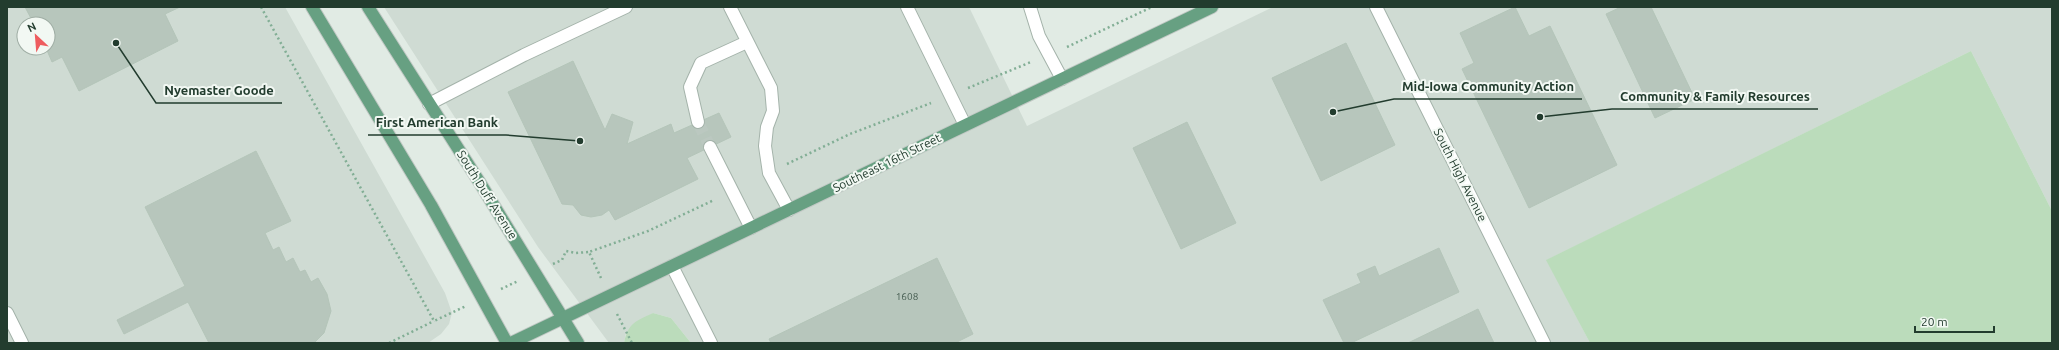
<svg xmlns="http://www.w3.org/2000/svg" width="2059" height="350" font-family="Ubuntu,sans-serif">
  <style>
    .built { fill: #cfdbd3; fill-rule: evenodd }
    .green { fill: #bbdcbb }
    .building { fill: #b7c6bc; stroke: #b4c5b9 }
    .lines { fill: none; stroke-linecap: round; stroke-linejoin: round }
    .minor-tunnel { stroke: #bbc8c0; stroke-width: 12; stroke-dasharray: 12 6; stroke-linecap: butt }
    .minor-casing { stroke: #a4b3aa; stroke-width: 14 }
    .major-casing { stroke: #c1c8c4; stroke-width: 14 }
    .path { stroke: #82ae95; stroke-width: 2.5; stroke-dasharray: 2 3; stroke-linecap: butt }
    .minor { stroke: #fff; stroke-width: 12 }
    .major { stroke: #67a082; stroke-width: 12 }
    .labels { text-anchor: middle; stroke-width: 4; stroke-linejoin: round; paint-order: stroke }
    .number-label { font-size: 10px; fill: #475e52 }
    .street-label { font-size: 12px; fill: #223c2e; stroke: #f2f8f3 }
    .leader { fill: none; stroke: #223c2e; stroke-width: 1.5 }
    .callout-dot { fill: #223c2e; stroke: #f2f8f3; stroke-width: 1.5 }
    .callout-label { font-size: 13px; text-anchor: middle; font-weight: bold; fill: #223c2e; stroke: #f2f8f3; stroke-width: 4; stroke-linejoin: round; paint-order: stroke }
  </style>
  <rect width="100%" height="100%" fill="#e1ebe4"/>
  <!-- built -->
  <g class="built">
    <path d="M7 7H285L445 293 452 313 449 324 441 334 428 343H7ZM24 24H48V48H24Z"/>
    <polygon points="384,7 969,7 1027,126 1273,7 2052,7 2052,211 1971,51 1547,260 1590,343 691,343 671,318 653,313 626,333 624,343 609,343 538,247"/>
  </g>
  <!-- green -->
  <g class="green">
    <polygon points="1971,51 2052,211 2052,343 1590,343 1546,260"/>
    <path d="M653 313 671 318 691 343H624C628 323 636 321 653 313Z"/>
  </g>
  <!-- building -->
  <g class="building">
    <polygon points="25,7 180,7 165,14 178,41 79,91 62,57 52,62 46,48 48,48 48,24 34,24"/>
    <polygon points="1515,7 1529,36 1550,26 1617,165 1529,208 1462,69 1474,63 1460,33"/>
    <polygon points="1621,7 1651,7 1695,99 1655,118 1606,14"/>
    <polygon points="1346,43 1395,145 1321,181 1272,78"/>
    <polygon points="573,61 605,130 612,114 633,122 627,144 671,124 674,133 719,113 731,137 687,158 698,179 615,220 609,210 602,215 591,217 581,215 573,205 562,204 508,92"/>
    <polygon points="1187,122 1236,223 1181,249 1133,148"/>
    <polygon points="256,151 291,221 265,233 273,250 279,247 286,262 293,258 300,272 305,270 311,282 318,278 327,294 331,311 324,333 314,343 209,343 188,302 124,334 117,320 185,286 145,207"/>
    <polygon points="1439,248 1459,292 1351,343 1344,343 1323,300 1361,283 1357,274 1375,266 1379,276"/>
    <polygon points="937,258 973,334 955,343 771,343 769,339"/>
    <polygon points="1478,309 1494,343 1408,343"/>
  </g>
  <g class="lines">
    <!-- minor-tunnel -->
    <polyline class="minor-tunnel" points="698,122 710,147"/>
    <defs>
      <g id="minor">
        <polyline points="730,7 771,88 773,111 767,127 765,146 769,173 789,210"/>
        <polyline points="907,7 965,125"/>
        <polyline points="1030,7 1039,36 1062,79"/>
        <polyline points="1376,7 1544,343"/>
        <polyline points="429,104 524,55 626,7"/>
        <polyline points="698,122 690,87 701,63 747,42"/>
        <polyline points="710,147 751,228"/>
        <polyline points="672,266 711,343"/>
        <polyline points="7,313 22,343"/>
      </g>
      <g id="major">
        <polyline points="312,7 431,205 507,343"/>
        <polyline points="368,7 480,183 578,343"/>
        <polyline points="511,343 1212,7"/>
      </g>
    </defs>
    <!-- minor casing -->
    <use href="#minor" class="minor-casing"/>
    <!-- major casing -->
    <use href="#major" class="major-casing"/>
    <!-- path -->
    <g class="path">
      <polyline points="261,7 434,321 466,306"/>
      <polyline points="1067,47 1152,7"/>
      <polyline points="968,88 1031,62"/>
      <polyline points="787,164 850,134 931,103"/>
      <polyline points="553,264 562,260 566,251 576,253 589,252"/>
      <polyline points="601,278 589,252 648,231 714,200"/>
      <polyline points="501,289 518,281"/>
      <polyline points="617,314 632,343"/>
      <polyline points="389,343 434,321"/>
    </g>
    <!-- minor -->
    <use href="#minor" class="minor"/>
    <!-- major -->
    <use href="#major" class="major"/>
  </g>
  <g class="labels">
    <!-- number labels -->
    <g class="number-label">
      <text x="907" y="300">1608</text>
    </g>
    <!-- street labels -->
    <g class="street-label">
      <text transform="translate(887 163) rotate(-26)" y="4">Southeast 16th Street</text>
      <text transform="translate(1460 175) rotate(63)" y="4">South High Avenue</text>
      <text transform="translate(487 195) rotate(58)" y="4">South Duff Avenue</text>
    </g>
  </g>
  <!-- callouts -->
  <path class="leader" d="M1333 112L1394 99H1582M116 43L156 103H282M1540 117L1612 109H1818M580 141L506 135H368"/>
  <g class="callout-dot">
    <circle cx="1333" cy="112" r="4"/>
    <circle cx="116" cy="43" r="4"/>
    <circle cx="1540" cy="117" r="4"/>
    <circle cx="580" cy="141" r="4"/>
  </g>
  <g class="callout-label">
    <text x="1488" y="91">Mid-Iowa Community Action</text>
    <text x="219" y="95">Nyemaster Goode</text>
    <text x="1715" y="101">Community &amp; Family Resources</text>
    <text x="437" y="127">First American Bank</text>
  </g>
  <!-- border -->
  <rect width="2059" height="350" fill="none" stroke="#223c2e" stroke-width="16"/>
  <!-- north arrow -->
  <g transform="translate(36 36) rotate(334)"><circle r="19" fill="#f2f8f3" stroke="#9fada4"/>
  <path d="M0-3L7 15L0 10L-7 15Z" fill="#ee5c5f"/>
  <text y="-6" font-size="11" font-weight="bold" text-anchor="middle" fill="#223c2e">N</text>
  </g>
  <!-- scale -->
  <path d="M1915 326v6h79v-6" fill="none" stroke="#223c2e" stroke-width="2"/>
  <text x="1921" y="326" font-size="12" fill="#223c2e" stroke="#f2f8f3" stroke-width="3" paint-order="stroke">20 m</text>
</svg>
